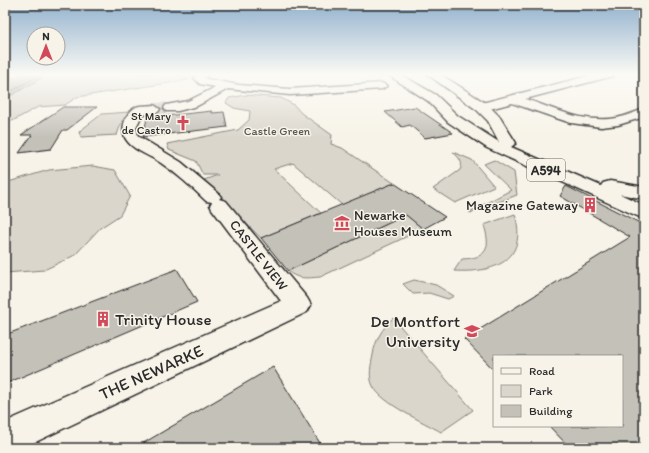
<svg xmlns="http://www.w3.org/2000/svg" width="649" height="453" font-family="Itim,sans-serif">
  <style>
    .green { fill: #dad6cc; stroke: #82807c }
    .water { fill: #afaca4; stroke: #7a7874 }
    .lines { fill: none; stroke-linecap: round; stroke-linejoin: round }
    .shore { stroke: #605f5b; stroke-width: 1 }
    .building { fill: #c4c1b9; stroke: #2b2b2b }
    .minor-tunnel { stroke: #cecbc2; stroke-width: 12; stroke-dasharray: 12 5.5; stroke-linecap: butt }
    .minor-casing { stroke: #2b2b2b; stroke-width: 3 }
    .primary-casing { stroke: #2b2b2b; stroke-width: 3 }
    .minor { fill: #f7f3e8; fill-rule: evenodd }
    .primary { fill: #f7f3e8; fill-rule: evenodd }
    .labels { text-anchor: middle; stroke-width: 3; stroke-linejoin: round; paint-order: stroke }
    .far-poi-label { font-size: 12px; fill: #2b2b2b; stroke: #f7f3e8; text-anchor: end }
    .far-park-label { font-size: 12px; fill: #575653; stroke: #f7f3e8 }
    .shield { fill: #f7f3e8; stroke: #686764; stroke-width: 1 }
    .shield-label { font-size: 13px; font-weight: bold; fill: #2b2b2b }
    .poi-label { font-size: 14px; fill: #2b2b2b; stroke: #f7f3e8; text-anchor: end }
    .street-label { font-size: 14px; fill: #2b2b2b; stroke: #f7f3e8 }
    .near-poi-label { font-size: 17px; fill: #2b2b2b; stroke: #f7f3e8; text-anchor: start }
    .near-street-label { font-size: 17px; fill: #2b2b2b; stroke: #f7f3e8 }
  </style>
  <rect width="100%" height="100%" fill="#f7f3e8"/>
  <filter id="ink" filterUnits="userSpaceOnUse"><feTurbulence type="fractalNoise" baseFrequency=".025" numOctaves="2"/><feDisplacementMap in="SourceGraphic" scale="8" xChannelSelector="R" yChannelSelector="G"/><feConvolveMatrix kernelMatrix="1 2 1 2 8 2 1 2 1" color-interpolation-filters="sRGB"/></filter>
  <g filter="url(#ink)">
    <!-- green -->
    <g class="green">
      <polygon points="49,74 192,74 188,80 77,97 65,105 38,107 5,125 5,99"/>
      <polygon points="246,95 281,98 294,105 301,113 332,135 331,144 342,148 394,183 342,205 293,163 274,169 321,213 261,238 225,203 220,195 204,180 218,175 203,175 196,161 169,150 167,144 238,130 249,120 250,111 234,108 226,103 229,98"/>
      <polygon points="129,112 122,121 117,135 81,137 79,132 81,130 102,114"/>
      <path d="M453 152 472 160 494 186 455 203 433 189 460 170C464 162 459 158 453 152Z"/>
      <polygon points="494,160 514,172 517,195 470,213 469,212 511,190 484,164"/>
      <polygon points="93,166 115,170 130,196 120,215 100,228 75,255 44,270 5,273 5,183 49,170"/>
      <path d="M515 214C528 262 494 273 454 271L462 259C488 258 491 248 484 225Z"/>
      <path d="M406 215 423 229 320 277C308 278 297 280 288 271Z"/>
      <polygon points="414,280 436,285 454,296 448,299 429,293 413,294 403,284"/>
      <path d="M393 318 473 410 441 432C424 422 382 404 373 386 368 376 371 365 373 355 375 340 382 329 393 318Z"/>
    </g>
    <!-- water -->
    <polygon class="water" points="20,74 49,74 5,99 5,81"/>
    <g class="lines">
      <!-- shore -->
      <polyline class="shore" points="5,95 41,74"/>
    </g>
    <!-- building -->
    <g class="building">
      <polygon points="63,107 97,107 67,130 63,130 51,149 19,153 32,135 21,135"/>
      <polygon points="415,107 418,109 453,133 425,138 410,125 402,127 385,112"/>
      <polygon points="212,111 212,113 224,112 227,127 143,137 147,118"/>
      <polygon points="394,183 445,217 423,229 406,215 288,271 261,238"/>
      <polygon points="566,186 644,225 644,448 570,448 549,426 622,426 622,356 494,356 494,370 464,339 630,237 560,196"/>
      <polygon points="177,269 197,302 5,384 5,335"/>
      <polygon points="273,367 323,448 135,448"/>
    </g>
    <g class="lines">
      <!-- minor-tunnel -->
      <polyline class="minor-tunnel" points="154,109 170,108"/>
      <defs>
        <g id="minor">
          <polygon points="197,74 208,74 205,78 207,79 239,85 290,89 382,83 387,86 382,89 290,95 228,89 197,106 178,111 166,111 164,108 166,105 188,101 216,87 200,84 194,78"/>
          <path d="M596 74H614L613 76 525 99C556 109 584 124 617 118 626 116 635 112 644 109V117L618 125 601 127 571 123 512 103 482 111 476 107 478 104Z"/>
          <path d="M154 105 160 109 158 112 142 115 136 127 138 136 181 162 218 193 221 197 219 199 226 201 307 298 311 305 307 312 23 448H5V422L281 301 212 209 210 205 212 202 206 201C192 187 177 174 161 163 151 156 135 151 128 142 119 132 124 114 136 107 140 105 149 106 154 105Z"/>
        </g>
        <polygon id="primary" points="387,74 400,74 436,95 458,116 499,142 488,121 477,110 427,74 440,74 487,104 499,116 516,143 511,147 601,186 603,183 610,181 644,187 644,199 620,194 644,205 644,219 487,148 448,122 428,101"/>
      </defs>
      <!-- minor casing -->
      <use href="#minor" class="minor-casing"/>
      <!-- primary casing -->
      <use href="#primary" class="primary-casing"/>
      <!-- minor -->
      <use href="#minor" class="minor"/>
      <!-- primary -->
      <use href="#primary" class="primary"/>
    </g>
  </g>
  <!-- sky -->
  <linearGradient id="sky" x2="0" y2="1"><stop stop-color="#91b1cd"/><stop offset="0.54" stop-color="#fbfaf5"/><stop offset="1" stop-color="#fbfaf5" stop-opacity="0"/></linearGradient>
  <rect width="649" height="138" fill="url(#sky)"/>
  <!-- icons -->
  <defs>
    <symbol id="church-bare" viewBox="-9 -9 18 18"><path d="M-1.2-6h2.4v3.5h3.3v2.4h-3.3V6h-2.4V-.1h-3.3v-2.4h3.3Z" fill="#d1495b" stroke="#f7f3e8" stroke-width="2.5" paint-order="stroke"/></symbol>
    <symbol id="building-bare" viewBox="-9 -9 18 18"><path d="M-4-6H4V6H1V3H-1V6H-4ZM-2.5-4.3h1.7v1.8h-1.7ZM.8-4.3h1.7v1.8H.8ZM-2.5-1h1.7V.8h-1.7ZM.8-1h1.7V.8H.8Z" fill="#d1495b" stroke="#f7f3e8" stroke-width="2.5" paint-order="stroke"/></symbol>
    <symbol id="museum-bare" viewBox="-9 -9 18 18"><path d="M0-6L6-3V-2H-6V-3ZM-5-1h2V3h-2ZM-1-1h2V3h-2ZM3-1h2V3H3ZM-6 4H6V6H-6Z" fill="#d1495b" stroke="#f7f3e8" stroke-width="2.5" paint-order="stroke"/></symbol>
    <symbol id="university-bare" viewBox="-9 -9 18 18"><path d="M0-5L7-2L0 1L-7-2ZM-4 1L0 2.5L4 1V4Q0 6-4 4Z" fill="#d1495b" stroke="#f7f3e8" stroke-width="2.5" paint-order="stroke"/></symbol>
  </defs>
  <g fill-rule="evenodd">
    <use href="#church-bare" x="172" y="112" width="22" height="22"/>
    <use href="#building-bare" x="579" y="194" width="22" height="22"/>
    <use href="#museum-bare" x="331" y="212" width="22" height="22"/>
    <use href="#building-bare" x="92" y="308" width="22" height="22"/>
    <use href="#university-bare" x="461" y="320" width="22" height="22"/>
  </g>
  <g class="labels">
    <!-- far-poi labels -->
    <g class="far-poi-label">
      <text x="171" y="120">St Mary<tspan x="171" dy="14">de Castro</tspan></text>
    </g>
    <!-- far-park labels -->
    <g class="far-park-label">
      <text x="277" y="135">Castle Green</text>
    </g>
    <!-- shield labels -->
    <rect class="shield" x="527" y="159" width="38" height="22" rx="3"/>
    <g class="shield-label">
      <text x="546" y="175">A594</text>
    </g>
    <!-- poi labels -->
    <g class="poi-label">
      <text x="578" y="210">Magazine Gateway</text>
      <text x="354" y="220" text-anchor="start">Newarke<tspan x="354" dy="16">Houses Museum</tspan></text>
    </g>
    <!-- street labels -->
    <g class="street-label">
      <text transform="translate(259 255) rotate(52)" y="5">CASTLE VIEW</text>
    </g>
    <!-- near-poi labels -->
    <g class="near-poi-label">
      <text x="115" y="325">Trinity House</text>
      <text x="460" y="327" text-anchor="end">De Montfort<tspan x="460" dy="20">University</tspan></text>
    </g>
    <!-- near-street labels -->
    <g class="near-street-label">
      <text transform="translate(151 372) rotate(-24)" y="6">THE NEWARKE</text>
    </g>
  </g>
  <!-- margin -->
  <rect width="649" height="453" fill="none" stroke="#f7f3e8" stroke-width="20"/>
  <rect x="10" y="10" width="629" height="433" fill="none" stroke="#2b2b2b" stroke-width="1.5" filter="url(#ink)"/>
  <!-- legend -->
  <rect x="493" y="355" width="130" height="72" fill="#f7f3e8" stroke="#a5a39c"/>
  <rect x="501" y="368" width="20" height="6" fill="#f7f3e8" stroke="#a5a39c"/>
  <text x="529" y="375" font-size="12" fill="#2b2b2b">Road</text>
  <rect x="501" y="385" width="20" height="12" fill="#dad6cc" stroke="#a5a39c"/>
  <text x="529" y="395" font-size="12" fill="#2b2b2b">Park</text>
  <rect x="501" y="405" width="20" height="12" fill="#c4c1b9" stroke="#a5a39c"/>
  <text x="529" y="415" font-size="12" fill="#2b2b2b">Building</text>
  <!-- north arrow -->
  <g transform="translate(46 46)"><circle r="19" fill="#f7f3e8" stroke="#a5a39c"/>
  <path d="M0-3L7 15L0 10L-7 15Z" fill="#d1495b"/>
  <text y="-6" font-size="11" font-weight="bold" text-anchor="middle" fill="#2b2b2b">N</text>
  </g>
</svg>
